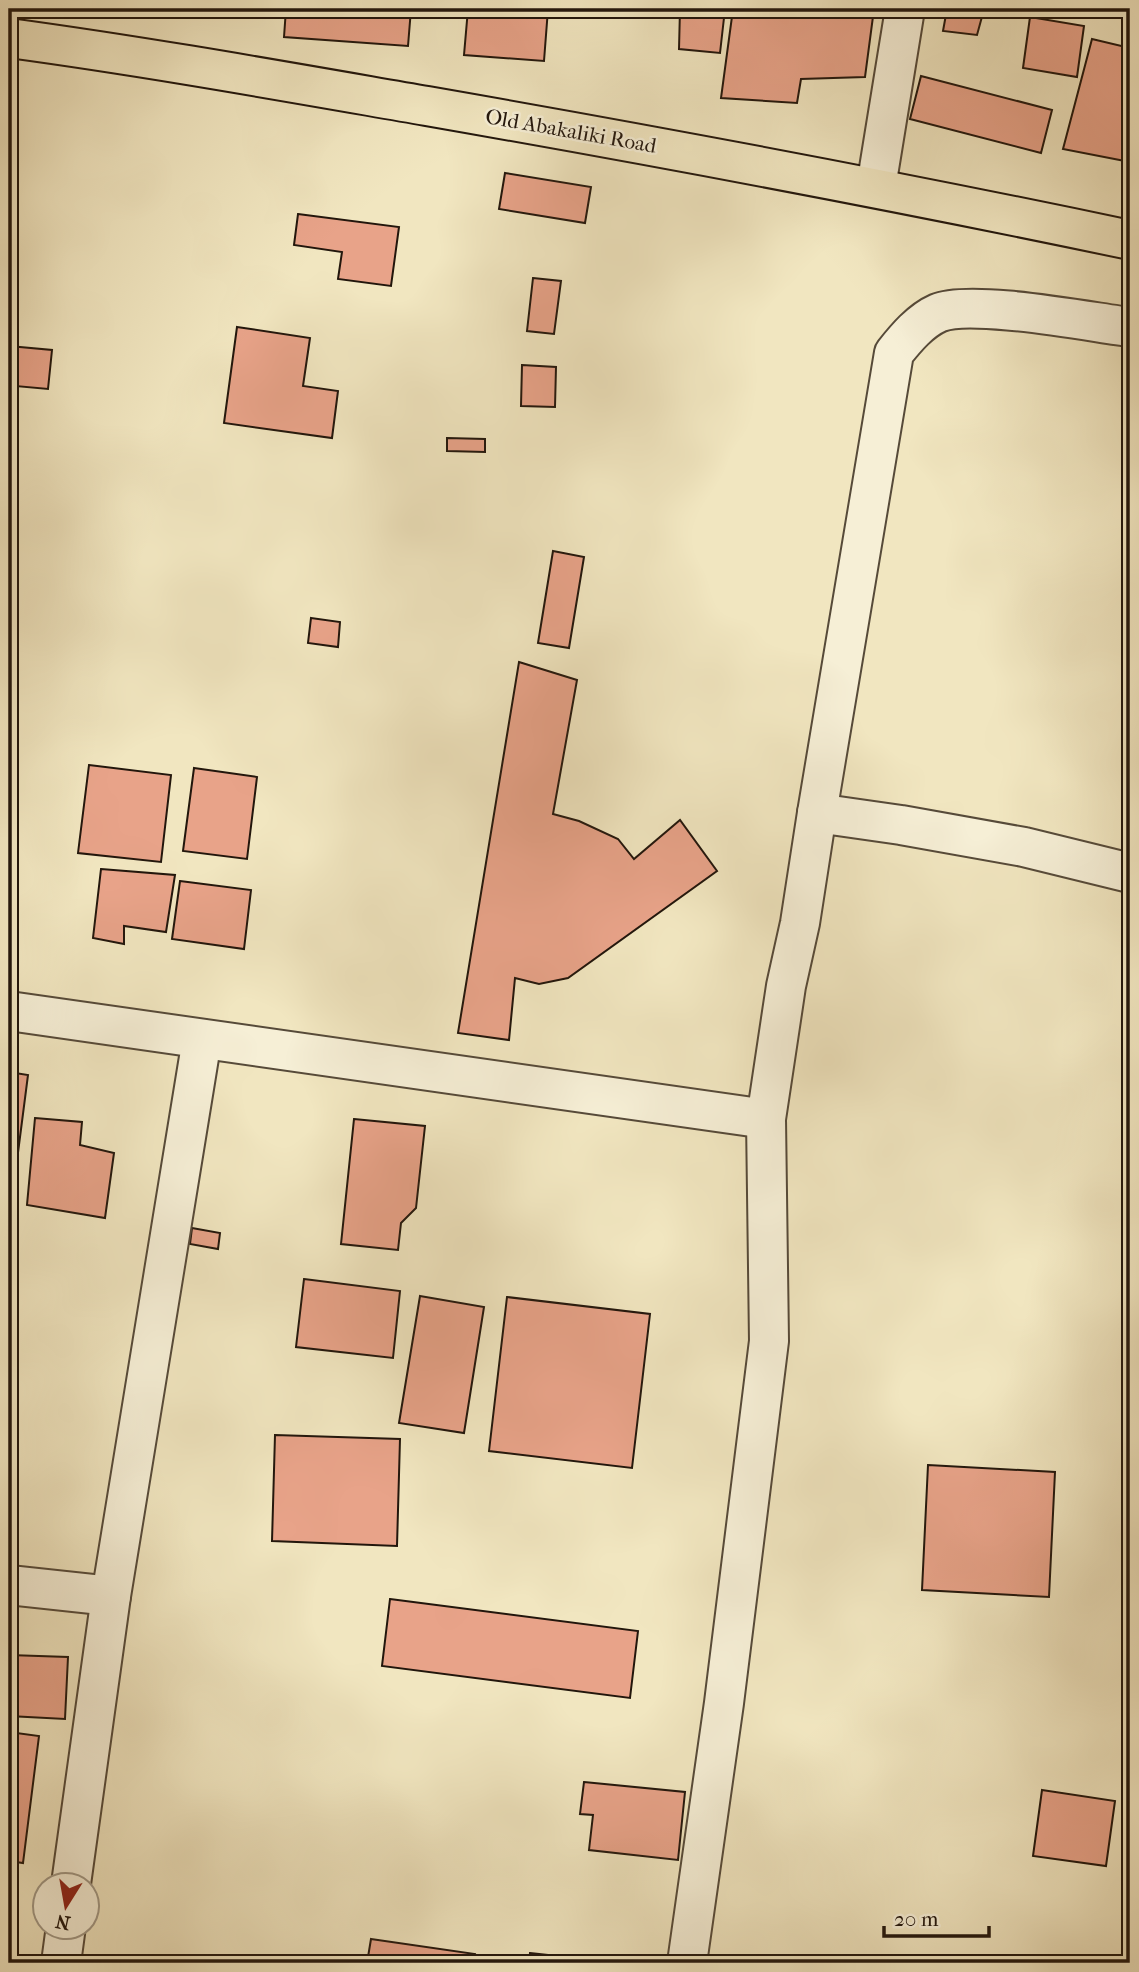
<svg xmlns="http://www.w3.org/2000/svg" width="1139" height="1972" font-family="'IM FELL French Canon',serif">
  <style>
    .building { fill: #e8a389; stroke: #22160c; stroke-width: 2 }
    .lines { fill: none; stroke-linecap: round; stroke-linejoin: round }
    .minor-casing { stroke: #564a39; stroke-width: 42 }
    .major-casing { stroke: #22160c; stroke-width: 42 }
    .minor { stroke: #f6efd6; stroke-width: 38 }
    .major { stroke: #f1e6c0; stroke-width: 38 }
    .labels { text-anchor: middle; stroke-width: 5; stroke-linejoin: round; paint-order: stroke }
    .street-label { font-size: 21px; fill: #22160c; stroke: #f6efd6 }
  </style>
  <rect width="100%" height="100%" fill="#f1e6c0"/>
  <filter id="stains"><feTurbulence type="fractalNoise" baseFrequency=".00286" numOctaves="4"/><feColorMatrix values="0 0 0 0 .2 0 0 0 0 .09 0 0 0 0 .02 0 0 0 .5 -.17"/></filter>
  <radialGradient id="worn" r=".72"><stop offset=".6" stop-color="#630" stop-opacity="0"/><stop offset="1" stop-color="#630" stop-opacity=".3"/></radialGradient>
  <!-- building -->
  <g class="building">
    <polygon points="286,9 335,12 335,9 411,9 408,46 284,37"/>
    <polygon points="468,9 548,9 544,61 464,55"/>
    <polygon points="680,9 725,9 720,53 679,49"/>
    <polygon points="733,9 874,9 865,77 801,79 797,103 721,98"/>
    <polygon points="947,9 966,9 983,13 977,35 943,31"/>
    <polygon points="1030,17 1084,26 1077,77 1023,68"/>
    <polygon points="1092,39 1130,48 1130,162 1063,149"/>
    <polygon points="921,76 1052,110 1041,153 910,119"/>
    <polygon points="505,173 591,187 585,223 499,209"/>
    <polygon points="298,214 399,227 391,286 338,279 342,252 294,245"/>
    <polygon points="9,223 15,223 9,288"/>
    <polygon points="533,278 561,281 554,334 527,331"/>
    <polygon points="237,327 310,338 303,386 338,391 332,438 224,423"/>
    <polygon points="9,346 52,350 48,389 16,386 14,409 9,409"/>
    <polygon points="522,365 556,367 555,407 521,406"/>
    <polygon points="447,438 485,439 485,452 447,451"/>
    <polygon points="553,551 584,557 569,648 538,643"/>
    <polygon points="311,618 340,622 338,647 308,643"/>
    <polygon points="519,662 577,680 553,814 579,821 618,839 634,859 680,820 717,871 568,978 539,984 515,978 509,1040 458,1033"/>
    <polygon points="89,765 171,775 161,862 78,853"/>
    <polygon points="194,768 257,777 247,859 183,851"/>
    <polygon points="101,869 175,875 166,932 124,926 124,944 93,938"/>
    <polygon points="180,881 251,890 244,949 172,939"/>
    <polygon points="9,1072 28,1075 11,1207 9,1206"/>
    <polygon points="35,1118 82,1122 80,1145 114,1153 105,1218 27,1205"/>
    <polygon points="354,1119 425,1126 416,1208 401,1223 398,1250 341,1244"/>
    <polygon points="192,1228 220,1233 218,1249 190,1244"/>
    <polygon points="304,1279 400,1291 393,1358 296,1347"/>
    <polygon points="420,1296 484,1307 464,1433 399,1423"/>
    <polygon points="507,1297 650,1314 632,1468 489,1451"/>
    <polygon points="275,1435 400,1439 397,1546 272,1541"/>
    <polygon points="928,1465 1055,1472 1049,1597 922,1590"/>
    <polygon points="390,1599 638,1631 630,1698 382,1666"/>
    <polygon points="9,1655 68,1657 65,1719 9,1716"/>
    <polygon points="9,1732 39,1736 23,1863 9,1861"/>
    <polygon points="584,1782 685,1792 678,1860 589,1850 593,1815 580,1814"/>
    <polygon points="1042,1790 1115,1801 1106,1866 1033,1856"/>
    <polygon points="371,1939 475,1954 474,1963 367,1963"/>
    <polygon points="530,1953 621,1963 529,1963"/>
  </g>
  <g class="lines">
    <defs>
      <g id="minor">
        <polyline points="876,187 905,9"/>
        <path d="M817 813 894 353C906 338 920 321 938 313 970 299 1090 322 1130 327"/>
        <polyline points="9,1011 766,1119"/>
        <polyline points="9,1585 111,1596"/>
        <polyline points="71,1884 111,1596 202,1039"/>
        <polyline points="61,1963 66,1926"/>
        <polyline points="687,1963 724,1703 769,1341 766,1119 786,986 800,923 817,813 901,825 1024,847 1130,873"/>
      </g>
      <path id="major" d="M9 38C149 57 288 82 427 106 662 147 897 191 1130 240"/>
    </defs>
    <!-- minor casing -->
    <use href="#minor" class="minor-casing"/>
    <!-- major casing -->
    <use href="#major" class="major-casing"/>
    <!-- minor -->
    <use href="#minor" class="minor"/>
    <!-- major -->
    <use href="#major" class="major"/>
  </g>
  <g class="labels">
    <!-- street labels -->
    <g class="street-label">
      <text transform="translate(571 131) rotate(10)" y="7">Old Abakaliki Road</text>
    </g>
  </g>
  <!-- margin -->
  <rect width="1139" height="1972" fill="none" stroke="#f1e6c0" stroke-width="35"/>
  <rect x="10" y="10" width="1118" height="1951" fill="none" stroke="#22160c" stroke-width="3.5"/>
  <rect x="18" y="18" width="1104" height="1937" fill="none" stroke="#22160c" stroke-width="2"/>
  <!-- north arrow -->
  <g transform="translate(66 1906) rotate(191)"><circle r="33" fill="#f6efd6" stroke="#a19885" stroke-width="2"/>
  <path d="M0-5L12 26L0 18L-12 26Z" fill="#8f2418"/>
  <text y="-10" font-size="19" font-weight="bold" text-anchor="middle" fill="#22160c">N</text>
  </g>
  <!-- scale -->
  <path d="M884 1926v10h105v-10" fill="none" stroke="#22160c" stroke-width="3.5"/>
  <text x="894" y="1926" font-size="21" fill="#22160c" stroke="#f6efd6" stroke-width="5" paint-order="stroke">20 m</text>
  <rect width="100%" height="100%" filter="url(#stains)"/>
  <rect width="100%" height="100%" fill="url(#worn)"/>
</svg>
